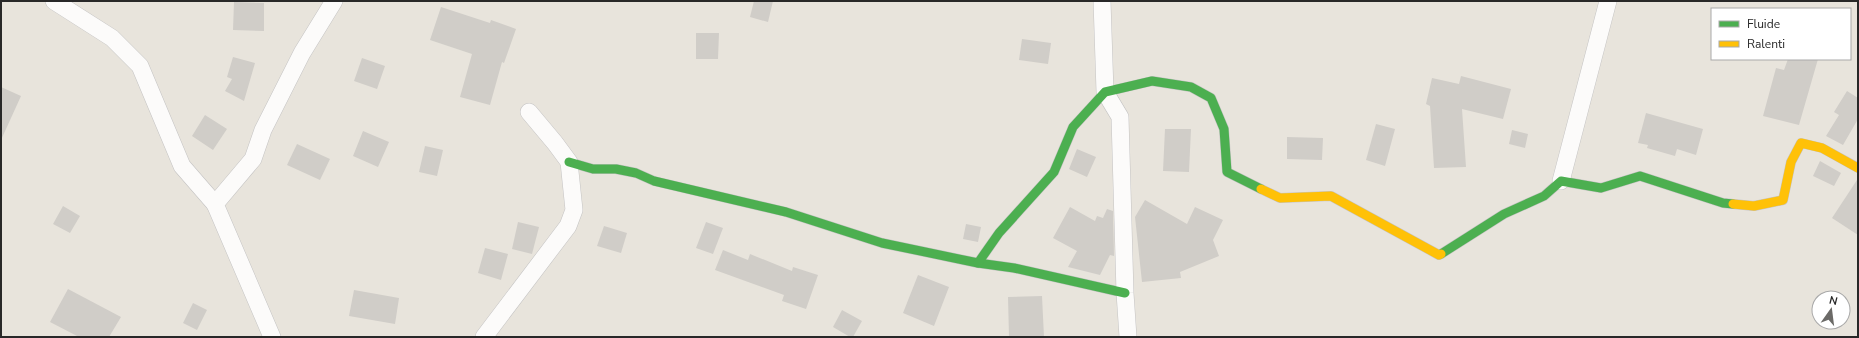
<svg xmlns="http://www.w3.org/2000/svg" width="1859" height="338" font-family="'Nunito Sans',sans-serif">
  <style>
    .building { fill: #d0cdc8 }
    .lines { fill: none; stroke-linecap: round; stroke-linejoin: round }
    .street-casing { stroke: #c4c3c3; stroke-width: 18 }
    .fast-casing { stroke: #c4c3c3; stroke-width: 10 }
    .slow-casing { stroke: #c4c3c3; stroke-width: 10 }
    .street { stroke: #fcfbfa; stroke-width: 17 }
    .fast { stroke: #4caf50; stroke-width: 9 }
    .slow { stroke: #ffc107; stroke-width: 9 }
  </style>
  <rect width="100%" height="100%" fill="#e8e4dc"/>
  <!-- building -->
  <g class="building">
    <polygon points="754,1 773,1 768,22 750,17"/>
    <polygon points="234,2 264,3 264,31 233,30"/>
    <polygon points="441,7 490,23 491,20 516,29 504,63 502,62 490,105 460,97 472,54 430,40"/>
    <polygon points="696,33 719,33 718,59 696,59"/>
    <polygon points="1022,39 1051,43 1048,64 1019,60"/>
    <polygon points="233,57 255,63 244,101 225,91 232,79 227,77"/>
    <polygon points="362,58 385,66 377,89 354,81"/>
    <polygon points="1788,59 1818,59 1799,125 1763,116 1776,68 1784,70"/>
    <polygon points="1461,76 1511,89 1503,119 1462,109 1466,167 1434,168 1430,106 1426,104 1432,78 1459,84"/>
    <polygon points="1,87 21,96 1,140"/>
    <polygon points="1847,91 1858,98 1858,119 1843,145 1826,136 1839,115 1834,112"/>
    <polygon points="1646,113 1703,129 1696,155 1677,149 1675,156 1647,148 1648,145 1638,143"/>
    <polygon points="205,115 227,129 213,150 192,136"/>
    <polygon points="1376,124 1395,129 1385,166 1366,160"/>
    <polygon points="1165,129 1191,129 1189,172 1163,171"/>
    <polygon points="1512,130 1528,134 1525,148 1509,144"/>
    <polygon points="363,131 389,142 378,167 353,156"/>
    <polygon points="1287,137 1323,138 1322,160 1287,159"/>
    <polygon points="297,144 330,159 320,180 287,165"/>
    <polygon points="425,146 443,150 437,176 419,172"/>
    <polygon points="1077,149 1096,157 1087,177 1069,169"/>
    <polygon points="1820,161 1841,173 1834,186 1813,176"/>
    <polygon points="1857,180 1858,180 1858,235 1832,218"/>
    <polygon points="1145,200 1187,224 1195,207 1223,220 1213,240 1219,256 1180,272 1181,278 1142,282 1135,217"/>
    <polygon points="63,206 80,216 70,233 53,224"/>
    <polygon points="1070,207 1095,221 1097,216 1103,218 1107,209 1113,211 1114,256 1110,255 1100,275 1068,267 1077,251 1053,238"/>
    <polygon points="518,222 539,227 532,254 512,249"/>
    <polygon points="706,222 723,228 713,254 696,248"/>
    <polygon points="966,224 981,227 978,242 963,239"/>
    <polygon points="604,226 627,233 621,253 597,246"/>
    <polygon points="485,248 508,254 501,280 478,273"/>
    <polygon points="723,250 748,260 750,254 792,271 793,267 818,275 806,309 782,301 784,295 715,270"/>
    <polygon points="918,275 949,287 934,326 903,313"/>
    <polygon points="68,289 121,317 109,337 79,337 50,322"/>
    <polygon points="354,290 399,298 395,324 349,316"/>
    <polygon points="1042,296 1044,337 1009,337 1008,297"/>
    <polygon points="193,303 207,310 197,330 183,323"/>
    <polygon points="842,310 862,321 853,337 850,337 833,327"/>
  </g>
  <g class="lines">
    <defs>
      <g id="street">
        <polyline points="54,1 112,38 140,66 182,166 215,204"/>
        <polyline points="1102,1 1105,92 1120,117 1125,293 1128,337"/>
        <polyline points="1561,181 1608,1"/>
        <polyline points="272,337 215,204 253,159 263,130 302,53 334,1"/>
        <polyline points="484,337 568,226 574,210 569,162 555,143 529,112"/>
      </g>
      <g id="fast">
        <polyline points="569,162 593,169 616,169 636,173 654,181 786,212 882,243 978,263 1014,268 1125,293"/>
        <polyline points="1441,254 1504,214 1544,196 1561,181 1601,188 1640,176 1723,203 1733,204"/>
        <polyline points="978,263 999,233 1054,172 1073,127 1105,92 1152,81 1191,87 1211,98 1224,129 1227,172 1261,189"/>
      </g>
      <g id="slow">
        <polyline points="1261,189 1280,198 1331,196 1439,255 1441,254"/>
        <polyline points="1733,204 1754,206 1783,200 1791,162 1801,143 1822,148 1858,168"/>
      </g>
    </defs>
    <!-- street casing -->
    <use href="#street" class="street-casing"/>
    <!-- fast casing -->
    <use href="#fast" class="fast-casing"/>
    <!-- slow casing -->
    <use href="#slow" class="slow-casing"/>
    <!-- street -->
    <use href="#street" class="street"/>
    <!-- fast -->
    <use href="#fast" class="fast"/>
    <!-- slow -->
    <use href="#slow" class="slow"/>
  </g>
  <!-- border -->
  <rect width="1859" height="338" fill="none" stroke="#282828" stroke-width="4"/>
  <!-- legend -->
  <rect x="1711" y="8" width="140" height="52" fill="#ffffff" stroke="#a9a9a9"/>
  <rect x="1719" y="21" width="20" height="6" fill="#4caf50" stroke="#a9a9a9"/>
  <text x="1747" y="28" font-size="12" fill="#282828">Fluide</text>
  <rect x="1719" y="41" width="20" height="6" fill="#ffc107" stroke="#a9a9a9"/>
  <text x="1747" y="48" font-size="12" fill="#282828">Ralenti</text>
  <!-- north arrow -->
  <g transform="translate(1831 310) rotate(14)"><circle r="19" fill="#ffffff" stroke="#a9a9a9"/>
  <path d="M0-3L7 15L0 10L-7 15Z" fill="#6b6a67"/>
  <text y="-6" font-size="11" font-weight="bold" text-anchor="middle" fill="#282828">N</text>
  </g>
</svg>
